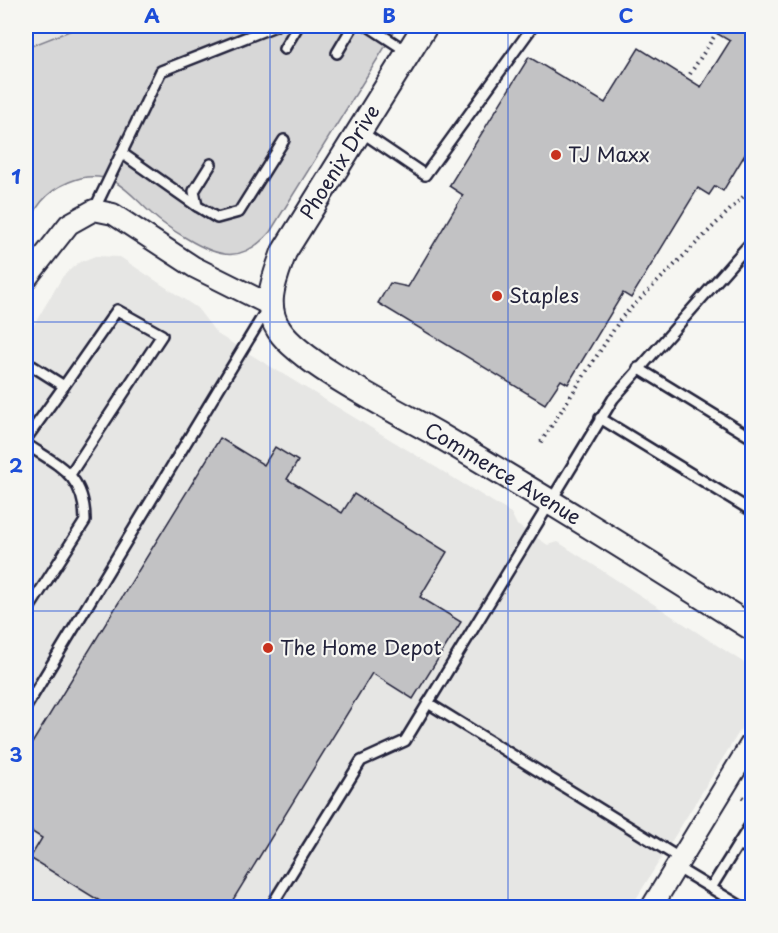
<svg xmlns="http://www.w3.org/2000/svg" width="778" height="933" font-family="'Playpen Sans',sans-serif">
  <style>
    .built { fill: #e6e6e4 }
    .green { fill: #d7d7d7; stroke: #7c7c89; stroke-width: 1.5 }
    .building { fill: #c2c2c4; stroke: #22223b; stroke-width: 1.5 }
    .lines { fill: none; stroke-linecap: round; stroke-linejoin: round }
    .service-casing { stroke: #22223b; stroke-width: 14 }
    .minor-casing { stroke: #22223b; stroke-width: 24 }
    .tertiary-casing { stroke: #22223b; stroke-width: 28 }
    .path { stroke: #22223b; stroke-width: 4; stroke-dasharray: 1.5 4.5; stroke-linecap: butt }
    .service { stroke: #f6f6f2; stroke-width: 9 }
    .minor { stroke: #f6f6f2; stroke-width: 20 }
    .tertiary { stroke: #f6f6f2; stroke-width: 24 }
    .grid { fill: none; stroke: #1d4ed8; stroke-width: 1.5; stroke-opacity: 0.55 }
    .poi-dot { fill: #c8321e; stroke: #f6f6f2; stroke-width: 2 }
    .labels { text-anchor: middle; stroke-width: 4.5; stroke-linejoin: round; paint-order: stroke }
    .poi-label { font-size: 20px; fill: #22223b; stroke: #f6f6f2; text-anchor: start }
    .street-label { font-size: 20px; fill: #22223b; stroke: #f6f6f2 }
    .neatline { fill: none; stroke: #1d4ed8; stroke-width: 2 }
    .grid-label { font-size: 20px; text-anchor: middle; font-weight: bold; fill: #1d4ed8 }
  </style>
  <rect width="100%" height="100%" fill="#f6f6f2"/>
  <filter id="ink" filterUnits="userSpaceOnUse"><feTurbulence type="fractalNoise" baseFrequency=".0167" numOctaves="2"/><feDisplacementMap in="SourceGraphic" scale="12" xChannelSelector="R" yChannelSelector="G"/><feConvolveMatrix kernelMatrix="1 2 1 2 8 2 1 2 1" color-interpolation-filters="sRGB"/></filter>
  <g filter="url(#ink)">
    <!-- built -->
    <g class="built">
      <polygon points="26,26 80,26 26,47"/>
      <polygon points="95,256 120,257 197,308 217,334 511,513 517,525 548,545 558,542 752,668 752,711 631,907 26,907 26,338 63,276 78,263"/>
    </g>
    <!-- green -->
    <path class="green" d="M82 26H398L270 232C242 264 219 258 186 238 174 231 162 224 152 214 139 203 129 189 113 181 99 175 83 176 69 182 45 192 34 208 26 232V48Z"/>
    <!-- building -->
    <g class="building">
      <polygon points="704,26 753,26 752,143 723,191 715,186 709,195 698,188 631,298 623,293 568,384 561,380 545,404 378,303 390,283 408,287 463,195 449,186 529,57 605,103 639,48 701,87 730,41"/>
      <polygon points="220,438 264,465 275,447 298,461 287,479 342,513 354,494 447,552 420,597 461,622 413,699 372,673 228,908 111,908 30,858 42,838 26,828 26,753"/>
    </g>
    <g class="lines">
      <defs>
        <g id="service">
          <polyline points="368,26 408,52"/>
          <polyline points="284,49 298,26"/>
          <polyline points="337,53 353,26"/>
          <polyline points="360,131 425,175 533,26"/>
          <polyline points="123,154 197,206"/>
          <polyline points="211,164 194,191 197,206 217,218 239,212 284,140"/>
          <polyline points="94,210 161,71 275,26"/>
          <polyline points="26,362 64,386 117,310 162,335 71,473"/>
          <polyline points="638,368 752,438"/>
          <polyline points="600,418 752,511"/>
          <polyline points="26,439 64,386"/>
          <path d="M26 444C59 466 85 475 85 521L26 613"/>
          <polyline points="428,703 681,859"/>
          <polyline points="26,707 267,309"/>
          <polyline points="739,843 752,852"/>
          <polyline points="676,867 744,908"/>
          <polyline points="711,888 752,822"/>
          <polyline points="270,908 361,761 405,741 613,399 752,241"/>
        </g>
        <g id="minor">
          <polyline points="26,279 69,224 94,210 113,214 194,267 270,305"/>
          <polyline points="651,908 752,742"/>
        </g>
        <g id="tertiary">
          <path id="s1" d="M425 26 284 252C275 278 262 304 279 330 302 365 403 414 442 437 547 499 650 563 752 628"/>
        </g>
      </defs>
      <!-- service casing -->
      <use href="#service" class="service-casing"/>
      <!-- minor casing -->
      <use href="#minor" class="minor-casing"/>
      <!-- tertiary casing -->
      <use href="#tertiary" class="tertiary-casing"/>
      <!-- path -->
      <g class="path">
        <polyline points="690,74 721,26"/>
        <polyline points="541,442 622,317 752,188"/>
        <polyline points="742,797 752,804"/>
      </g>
      <!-- service -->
      <use href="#service" class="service"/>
      <!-- minor -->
      <use href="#minor" class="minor"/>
      <!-- tertiary -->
      <use href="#tertiary" class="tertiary"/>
    </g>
  </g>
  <!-- grid -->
  <path class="grid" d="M270 26V908M508 26V908M26 322H752M26 611H752"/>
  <!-- markers -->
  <g class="poi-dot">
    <circle cx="556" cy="155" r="6"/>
    <circle cx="497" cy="296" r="6"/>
    <circle cx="268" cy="648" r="6"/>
  </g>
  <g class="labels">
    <!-- poi labels -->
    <g class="poi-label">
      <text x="568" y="162">TJ Maxx</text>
      <text x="509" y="303">Staples</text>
      <text x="280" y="655">The Home Depot</text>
    </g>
    <!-- street labels -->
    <g class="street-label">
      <text transform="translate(340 162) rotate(-58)" y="7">Phoenix Drive</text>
      <text dy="7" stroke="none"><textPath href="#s1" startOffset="615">Commerce Avenue</textPath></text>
    </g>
  </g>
  <!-- margin -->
  <rect width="778" height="933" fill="none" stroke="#f6f6f2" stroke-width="66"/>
  <rect x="33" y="33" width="712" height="867" class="neatline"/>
  <g class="grid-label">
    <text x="152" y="23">A</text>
    <text x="389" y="23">B</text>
    <text x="626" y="23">C</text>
    <text x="16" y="184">1</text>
    <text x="16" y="473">2</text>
    <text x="16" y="762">3</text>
  </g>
</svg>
